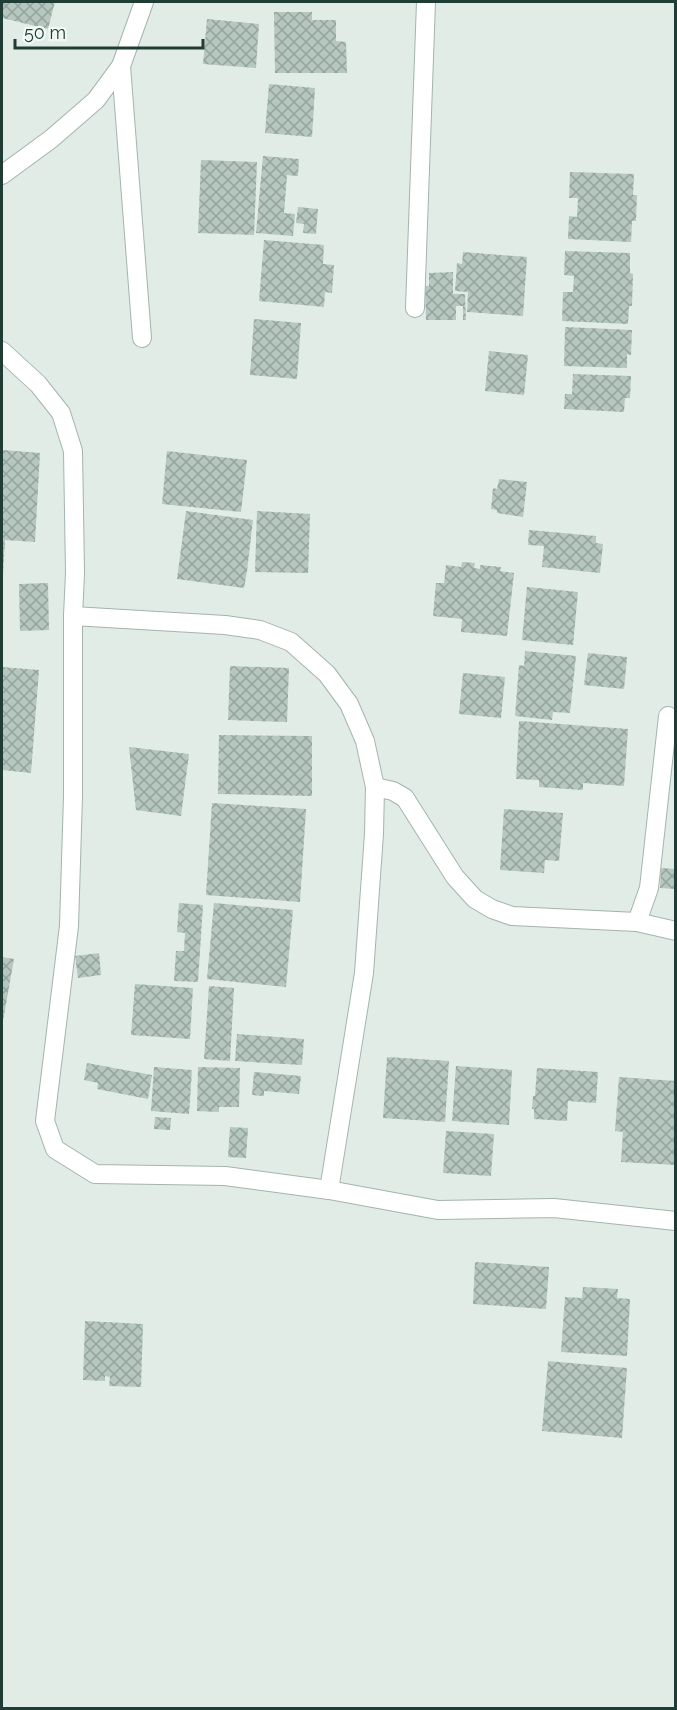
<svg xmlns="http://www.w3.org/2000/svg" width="677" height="1710" font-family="Raleway,sans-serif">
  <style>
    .building { fill: url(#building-cross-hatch) }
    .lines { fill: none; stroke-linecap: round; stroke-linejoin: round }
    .minor-casing { stroke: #a3b4ae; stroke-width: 20 }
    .minor { stroke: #fff; stroke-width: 18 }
  </style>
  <defs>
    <pattern id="building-cross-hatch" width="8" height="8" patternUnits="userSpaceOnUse" patternTransform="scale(1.5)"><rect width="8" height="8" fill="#b6c7c0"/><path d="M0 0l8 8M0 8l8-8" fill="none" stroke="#94a39d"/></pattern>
  </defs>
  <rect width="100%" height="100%" fill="#e1ece7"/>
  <!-- building -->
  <g class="building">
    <polygon points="2,2 55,2 48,29 2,18"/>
    <polygon points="274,12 312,12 312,20 336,20 336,41 346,42 347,73 275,73"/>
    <polygon points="207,19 259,24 256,68 203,64"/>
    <polygon points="269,84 315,88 312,137 265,133"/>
    <polygon points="263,156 299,159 298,176 287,175 284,213 295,214 293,236 256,233"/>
    <polygon points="201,160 257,162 254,235 198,233"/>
    <polygon points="570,172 634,174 633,195 637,195 636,221 632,221 631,242 568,239 569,216 577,217 578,198 569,198"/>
    <polygon points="298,207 318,209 316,234 303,233 304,224 296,223"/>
    <polygon points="264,240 324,245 323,264 334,265 332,293 325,292 324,307 259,301"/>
    <polygon points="565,251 630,253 630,273 633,274 632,306 629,306 628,324 562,321 563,292 573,292 574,276 564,275"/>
    <polygon points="463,252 527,257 523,316 467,312 468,292 455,291 457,263 462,264"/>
    <polygon points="453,272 453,294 465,294 466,320 463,320 463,306 456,306 456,320 426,320 425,286 429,286 429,273"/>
    <polygon points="254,319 301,323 297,379 250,375"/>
    <polygon points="565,327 632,330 631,355 627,354 627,368 564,366"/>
    <polygon points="489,351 528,355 524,395 485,391"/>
    <polygon points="573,374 631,376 630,398 625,398 624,412 564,409 565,394 572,394"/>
    <polygon points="3,450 40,453 35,542 5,540 3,576 2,576 2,480"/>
    <polygon points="167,451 247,460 241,512 162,504"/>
    <polygon points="499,479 527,482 523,517 497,513 497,510 491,509 493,488 497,489"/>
    <polygon points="186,511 253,520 247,571 244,588 177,579"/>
    <polygon points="257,511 310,514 308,573 255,572"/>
    <polygon points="529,530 596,536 596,543 603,544 600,573 542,567 544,546 528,545"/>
    <polygon points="462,562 475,563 474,568 480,569 480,565 501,567 500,571 514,573 507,636 461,632 462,619 433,616 436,583 444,583 446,565 461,567"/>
    <polygon points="48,583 49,630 20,631 19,584"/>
    <polygon points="527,587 578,592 573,645 522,640"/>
    <polygon points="525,651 576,656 570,713 553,712 552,720 515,716 519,665 524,666"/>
    <polygon points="588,653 627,657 624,689 584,685"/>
    <polygon points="230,666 289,668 287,722 228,720"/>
    <polygon points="2,667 39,670 31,773 2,770"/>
    <polygon points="463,673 505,677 501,718 459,714"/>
    <polygon points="519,721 628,729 624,786 583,783 583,790 539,787 539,780 516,779"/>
    <polygon points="219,735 312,736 312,796 218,794"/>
    <polygon points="129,747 189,754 181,816 136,810"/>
    <polygon points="212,803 306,809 300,902 206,895"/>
    <polygon points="504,809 563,813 559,861 545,860 544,873 500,870"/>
    <polygon points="661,868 676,869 676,889 660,888"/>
    <polygon points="179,903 203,905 198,982 174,981 176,951 184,951 185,933 177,932"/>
    <polygon points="214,903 293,910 286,987 207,979"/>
    <polygon points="99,953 101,975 78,978 75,956"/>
    <polygon points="2,957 14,959 3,1021 2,1021"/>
    <polygon points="135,984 193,988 190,1039 131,1035"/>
    <polygon points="209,986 234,988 230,1061 204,1059"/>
    <polygon points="237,1034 304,1039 302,1065 235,1061"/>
    <polygon points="387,1057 449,1061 445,1122 383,1118"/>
    <polygon points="87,1063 152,1075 148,1099 97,1089 98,1083 84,1080"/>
    <polygon points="456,1066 512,1070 509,1125 452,1121"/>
    <polygon points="154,1067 192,1070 189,1114 151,1111"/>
    <polygon points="198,1067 240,1068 239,1107 219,1107 219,1112 197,1111"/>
    <polygon points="537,1068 598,1072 596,1103 568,1101 567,1121 534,1119 534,1109 532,1109 533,1096 535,1096"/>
    <polygon points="254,1072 301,1076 299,1094 264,1091 264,1096 252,1095"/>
    <polygon points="619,1077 676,1081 676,1165 621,1162 623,1132 615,1131"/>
    <polygon points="155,1117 171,1118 170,1130 154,1129"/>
    <polygon points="230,1127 248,1128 246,1158 228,1157"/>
    <polygon points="446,1131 494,1134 491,1176 443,1173"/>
    <polygon points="475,1262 549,1267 546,1309 473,1304"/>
    <polygon points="583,1287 618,1289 617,1298 630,1299 627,1356 561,1352 565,1297 582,1298"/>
    <polygon points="85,1321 143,1324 141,1387 109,1386 110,1377 105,1376 105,1381 83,1380"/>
    <polygon points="548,1361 627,1368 622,1438 542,1431"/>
  </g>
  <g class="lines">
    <defs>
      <g id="minor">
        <polyline points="121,66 142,338"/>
        <polyline points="2,175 51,139 96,100 121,66 144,2"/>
        <polyline points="415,308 426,2"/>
        <polyline points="2,351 38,384 61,413 73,451 75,573 73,616 73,796 69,926 45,1121 55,1149 95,1174 225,1176 329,1190 438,1210 554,1208 676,1221"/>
        <polyline points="73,616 225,625 260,630 291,642 327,674 349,704 365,741 375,787 374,834 364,973 329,1190"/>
        <polyline points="375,787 393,791 405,798 455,877 475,899 492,909 512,916 637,922 676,931"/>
        <polyline points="637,922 649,888 668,716"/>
      </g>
    </defs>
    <!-- minor casing -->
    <use href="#minor" class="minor-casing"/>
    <!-- minor -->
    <use href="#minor" class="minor"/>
  </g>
  <!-- border -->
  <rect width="677" height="1710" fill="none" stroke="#203d35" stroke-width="6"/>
  <!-- scale -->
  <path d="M15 39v9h188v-9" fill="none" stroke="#203d35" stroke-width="3"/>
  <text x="24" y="39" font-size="18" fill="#203d35" stroke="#f1f8f5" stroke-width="4.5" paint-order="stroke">50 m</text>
</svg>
